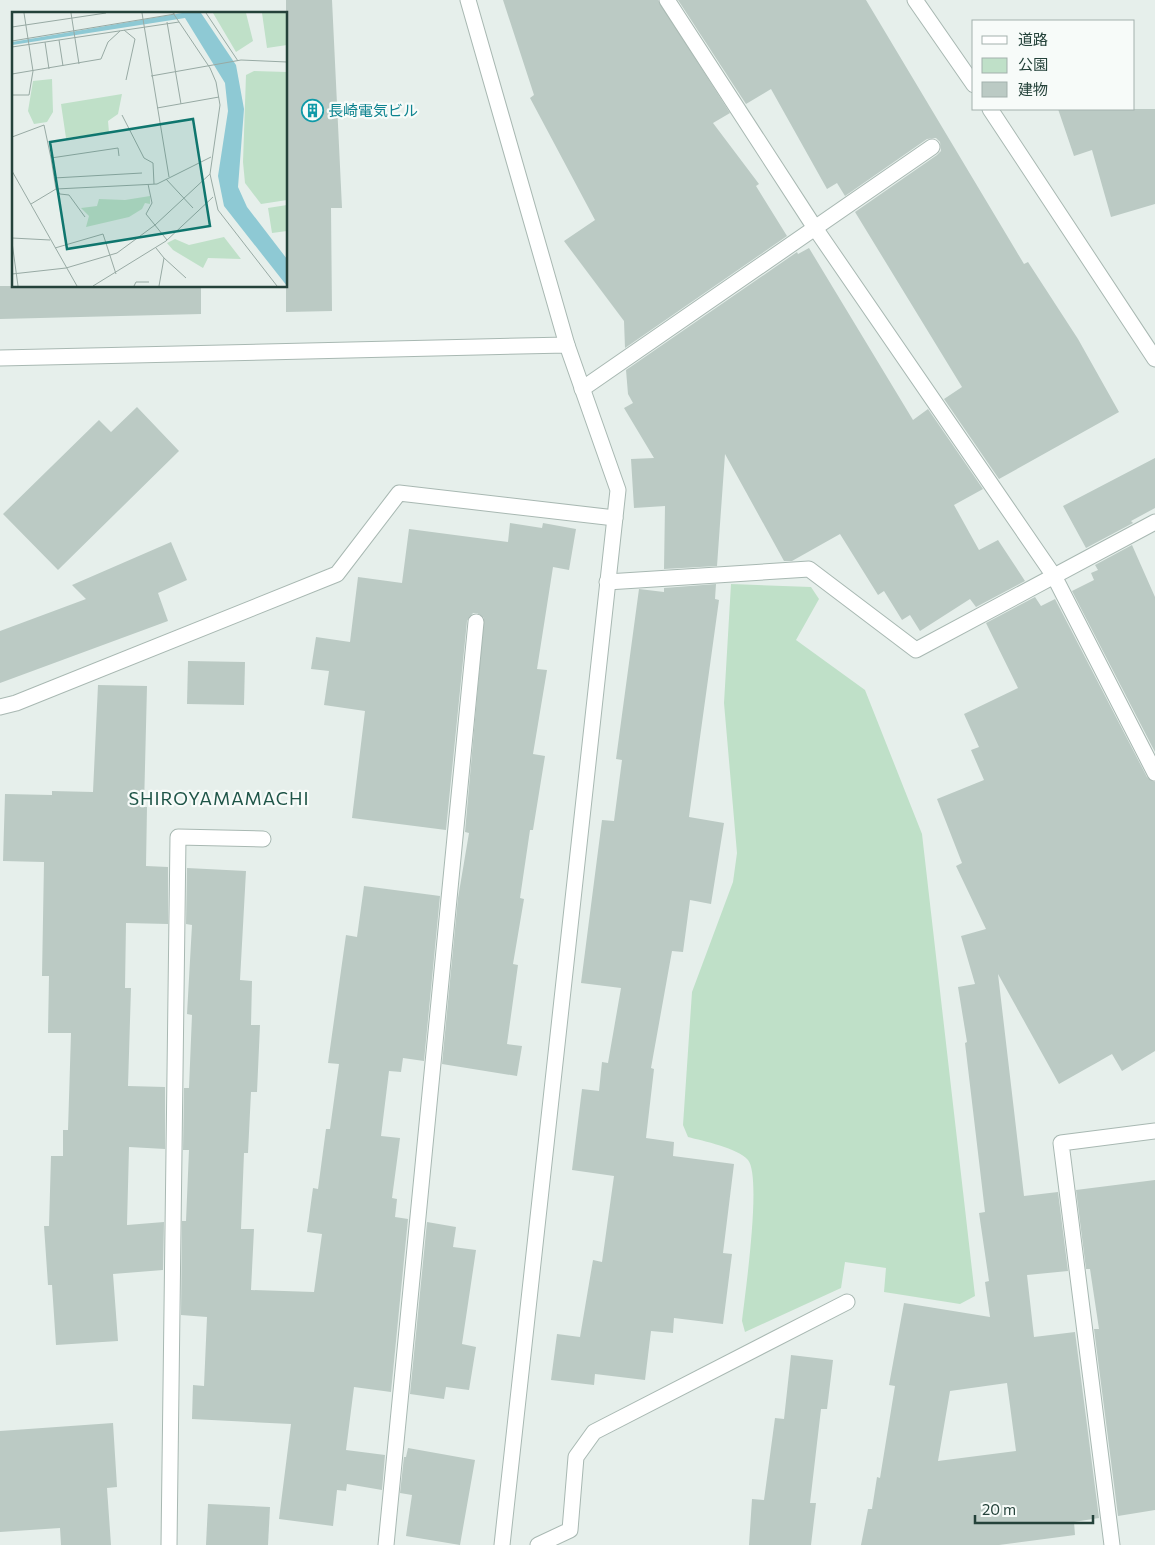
<svg xmlns="http://www.w3.org/2000/svg" width="1155" height="1545" font-family="Commissioner,'Noto Sans JP',sans-serif">
  <style>
    .green { fill: #bfe0c8 }
    .building { fill: #bbcac4; fill-rule: evenodd }
    .lines { fill: none; stroke-linecap: round; stroke-linejoin: round }
    .minor-casing { stroke: #a8b8b2; stroke-width: 17 }
    .tertiary-casing { stroke: #a8b8b2; stroke-width: 17 }
    .minor { stroke: #fff; stroke-width: 15 }
    .tertiary { stroke: #fff; stroke-width: 15 }
    .labels { text-anchor: middle; stroke-width: 4.5; stroke-linejoin: round; paint-order: stroke }
    .culture-label { font-size: 15px; fill: #0d838f; stroke: #f7fbf9; text-anchor: start }
    .quarter-label { font-size: 18px; letter-spacing: 1px; fill: #1f5548; stroke: #f7fbf9 }
    .inset-road { fill: none; stroke: #98aaa4; stroke-width: 1 }
    .view { fill: #0f766e; fill-opacity: 0.15; stroke: #0f766e; stroke-width: 2.5 }
    .inset-edge { fill: none; stroke: #24423a; stroke-width: 2.5 }
  </style>
  <rect width="100%" height="100%" fill="#e6efeb"/>
  <!-- green -->
  <path class="green" d="M731 584 811 587 819 599 796 640 865 690 922 834 975 1296 960 1304 884 1292 886 1268 845 1262 841 1288 745 1332 742 1321C745 1294 762 1177 748 1160 738 1148 703 1141 688 1137L683 1125 692 992 733 882 737 853 724 703Z"/>
  <!-- building -->
  <g class="building">
    <polygon points="286,0 332,0 342,208 331,208 332,311 286,312"/>
    <polygon points="503,0 658,0 730,113 713,123 759,184 756,186 787,236 625,348 624,321 564,241 595,220 530,98 534,95"/>
    <polygon points="678,0 866,0 1024,264 1028,262 1078,339 1119,412 999,479 944,399 962,387 855,212 937,155 941,151 940,142 936,138 927,139 845,196 837,183 827,189 771,89 746,104"/>
    <polygon points="1058,109 1155,109 1155,204 1111,217 1092,150 1074,156"/>
    <polygon points="809,248 913,420 928,409 983,489 954,505 979,550 998,540 1025,581 976,607 970,599 920,631 910,615 902,620 884,591 878,595 840,534 792,561 784,561 725,454 717,566 664,569 665,506 634,508 631,459 654,458 624,408 633,403 628,394 626,370 797,252 798,254"/>
    <polygon points="0,286 201,286 201,314 0,319"/>
    <polygon points="137,407 179,451 58,570 3,514 99,420 111,432"/>
    <polygon points="1155,458 1155,508 1131,521 1133,523 1086,548 1063,506"/>
    <polygon points="510,523 542,528 543,523 576,529 569,570 553,567 537,669 547,670 533,754 545,756 533,830 530,830 520,898 524,899 513,964 518,965 507,1044 522,1046 517,1076 442,1064 458,898 469,833 465,832 484,618 477,613 473,613 467,621 446,830 352,818 365,711 324,705 329,671 311,669 316,637 350,642 358,577 402,583 409,529 508,542"/>
    <polygon points="171,542 187,580 158,593 168,621 0,683 0,631 86,599 72,585"/>
    <polygon points="1132,545 1155,597 1155,752 1072,591 1094,580 1091,573 1098,570 1095,565"/>
    <polygon points="716,584 715,599 719,600 689,817 724,823 711,904 690,900 683,952 672,951 651,1068 654,1069 646,1138 674,1142 673,1156 734,1164 723,1253 732,1254 723,1324 674,1318 673,1333 651,1331 645,1380 595,1374 594,1385 551,1380 557,1334 580,1337 593,1260 602,1262 614,1176 572,1170 582,1089 599,1091 602,1062 608,1063 621,988 581,983 602,820 614,821 622,760 616,759 639,589 664,592 664,588"/>
    <path d="M1035 597 1041 606 1055 599 1147 777 1155 782V1051L1122 1071 1112 1054 1059 1084 998 974 1024 1196 1058 1192 1068 1271 1027 1275 1034 1337 1075 1332 1099 1518 1074 1522 1075 1535 999 1545H861L868 1509H872L877 1477 880 1478 895 1386 889 1385 904 1303 990 1317 985 1282 989 1281 979 1213 985 1212 965 1043 967 1042 958 987 975 984 961 936 986 929 956 866 962 863 937 799 984 780 971 750 979 747 964 714 1018 688 986 623ZM1007 1383 1016 1451 938 1461 950 1391Z"/>
    <polygon points="188,661 245,662 244,705 187,704"/>
    <polygon points="98,685 147,686 144,807 147,807 146,866 168,867 168,924 126,923 125,988 131,988 128,1086 165,1087 165,1149 129,1147 127,1225 164,1222 163,1270 113,1274 118,1341 56,1345 52,1285 48,1285 44,1226 49,1226 51,1156 63,1156 63,1130 68,1130 71,1033 48,1033 49,976 42,976 44,862 3,861 5,794 52,795 52,791 93,792"/>
    <polygon points="187,868 246,871 240,980 252,981 251,1025 260,1025 257,1092 251,1092 248,1153 244,1153 241,1229 254,1229 251,1290 314,1292 322,1234 307,1232 313,1188 318,1189 326,1129 330,1129 339,1064 328,1063 346,935 357,937 364,886 440,896 424,1061 403,1058 401,1072 389,1071 381,1136 400,1138 392,1198 397,1199 395,1217 408,1219 391,1392 354,1387 346,1450 385,1455 382,1490 347,1484 346,1491 337,1490 333,1526 279,1519 291,1424 192,1419 193,1385 204,1386 207,1317 181,1315 182,1221 186,1221 189,1150 183,1150 184,1088 189,1088 192,1015 187,1014 192,925 186,924"/>
    <polygon points="1155,1180 1155,1510 1118,1516 1094,1329 1099,1329 1090,1269 1086,1269 1076,1190"/>
    <polygon points="427,1222 456,1227 453,1247 476,1250 462,1344 476,1347 469,1390 446,1387 444,1399 410,1394"/>
    <polygon points="791,1355 833,1360 827,1409 821,1409 810,1503 816,1503 811,1545 749,1545 752,1499 764,1500 775,1418 784,1419"/>
    <polygon points="113,1423 117,1487 107,1488 111,1545 61,1545 60,1528 0,1532 0,1431"/>
    <polygon points="408,1448 475,1460 460,1545 406,1536 412,1495 400,1493 404,1457 406,1457"/>
    <polygon points="208,1504 270,1507 268,1545 206,1545"/>
  </g>
  <g class="lines">
    <defs>
      <g id="minor">
        <polyline points="667,0 815,228 1054,576 1155,773"/>
        <polyline points="0,358 567,345 618,490 502,1545"/>
        <polyline points="582,389 932,147"/>
        <polyline points="607,582 809,569 916,650 1155,522"/>
        <polyline points="0,707 16,703 337,574 399,493 615,518"/>
        <polyline points="169,1545 178,837 263,839"/>
        <polyline points="386,1545 476,622"/>
        <polyline points="538,1545 570,1530 576,1457 594,1432 847,1302"/>
        <polyline points="1112,1545 1061,1143 1155,1131"/>
      </g>
      <g id="tertiary">
        <polyline points="468,0 567,345"/>
        <polyline points="915,0 974,85"/>
        <polyline points="990,109 1155,359"/>
      </g>
    </defs>
    <!-- minor casing -->
    <use href="#minor" class="minor-casing"/>
    <!-- tertiary casing -->
    <use href="#tertiary" class="tertiary-casing"/>
    <!-- minor -->
    <use href="#minor" class="minor"/>
    <!-- tertiary -->
    <use href="#tertiary" class="tertiary"/>
  </g>
  <!-- icons -->
  <defs>
    <symbol id="building-ring" viewBox="-11 -11 22 22"><circle r="9.5" fill="#f7fbf9" stroke="#0f9aa8" stroke-width="1.5"/><path d="M-4-6H4V6H1V3H-1V6H-4ZM-2.5-4.3h1.7v1.8h-1.7ZM.8-4.3h1.7v1.8H.8ZM-2.5-1h1.7V.8h-1.7ZM.8-1h1.7V.8H.8Z" fill="#0f9aa8"/></symbol>
  </defs>
  <g fill-rule="evenodd">
    <use href="#building-ring" x="300" y="98" width="25" height="25"/>
  </g>
  <g class="labels">
    <!-- culture labels -->
    <g class="culture-label">
      <text x="328" y="116">長崎電気ビル</text>
    </g>
    <!-- quarter labels -->
    <g class="quarter-label">
      <text x="219" y="805">SHIROYAMAMACHI</text>
    </g>
  </g>
  <!-- overview -->
  <g transform="translate(12 12)">
    <rect width="275" height="275" fill="#e6efeb"/>
    <path d="M201 1H234L241 29 224 40ZM250 1H275V33L255 36ZM242 59 275 60V188L249 192 233 171 231 150 234 63ZM40 67 41 100 35 110 22 112 16 99 21 69ZM110 82 106 102 96 109 97 120 54 126 49 92ZM138 184V192L133 191 130 197 117 205 74 215 77 204 69 196 85 194 87 187 113 188ZM275 193V219L260 221 256 196ZM212 225 229 247 196 246 191 256 161 238 155 231 163 227 177 233Z" fill="#bfe0c8"/>
    <path d="M170 1H189L224 53 232 97 226 175 235 195 275 247V274L212 194 206 164 216 99 213 71 173 6 0 33V30Z" fill="#8ec9d4"/>
    <path class="inset-road" d="M59 1 67 52M130 1 157 165M161 1 198 56 204 70 208 93 198 162 206 198 265 274M194 1 226 49M155 10 169 92M0 15 94 1M112 18 123 27 114 68M47 28 51 54M0 29 163 2M33 30 37 57M0 35 167 10M0 62 89 47 96 30 108 19M139 64 229 48 275 50M0 83H17L21 59 12 1M145 96 207 85M110 103 132 146 141 151 142 172M0 125 32 113 39 146M0 159 65 274M42 166 130 161M154 167 181 196M136 172 140 191 134 202 155 228M19 192 44 177 145 172 199 145M73 205 57 183 48 182 44 177 39 146 106 136 107 144M0 226 38 228M0 230 6 274M43 236 91 222 104 262M144 236 152 246 147 274M152 246 174 266M0 262 54 256 105 241 143 213 198 162M81 274 154 229 201 185M122 274 124 270H137"/>
    <path class="view" d="M181 107 198 214 55 237 38 130Z"/>
    <rect width="275" height="275" class="inset-edge"/>
  </g>
  <!-- legend -->
  <rect x="972" y="20" width="162" height="90" fill="#f7fbf9" stroke="#a3b1ad"/>
  <rect x="982" y="36" width="25" height="8" fill="#ffffff" stroke="#a3b1ad"/>
  <text x="1018" y="45" font-size="15" fill="#24423a">道路</text>
  <rect x="982" y="58" width="25" height="15" fill="#bfe0c8" stroke="#a3b1ad"/>
  <text x="1018" y="70" font-size="15" fill="#24423a">公園</text>
  <rect x="982" y="82" width="25" height="15" fill="#bbcac4" stroke="#a3b1ad"/>
  <text x="1018" y="95" font-size="15" fill="#24423a">建物</text>
  <!-- scale -->
  <path d="M975 1515v8h118v-8" fill="none" stroke="#24423a" stroke-width="2.5"/>
  <text x="982" y="1515" font-size="15" fill="#24423a" stroke="#f7fbf9" stroke-width="4" paint-order="stroke">20 m</text>
</svg>
